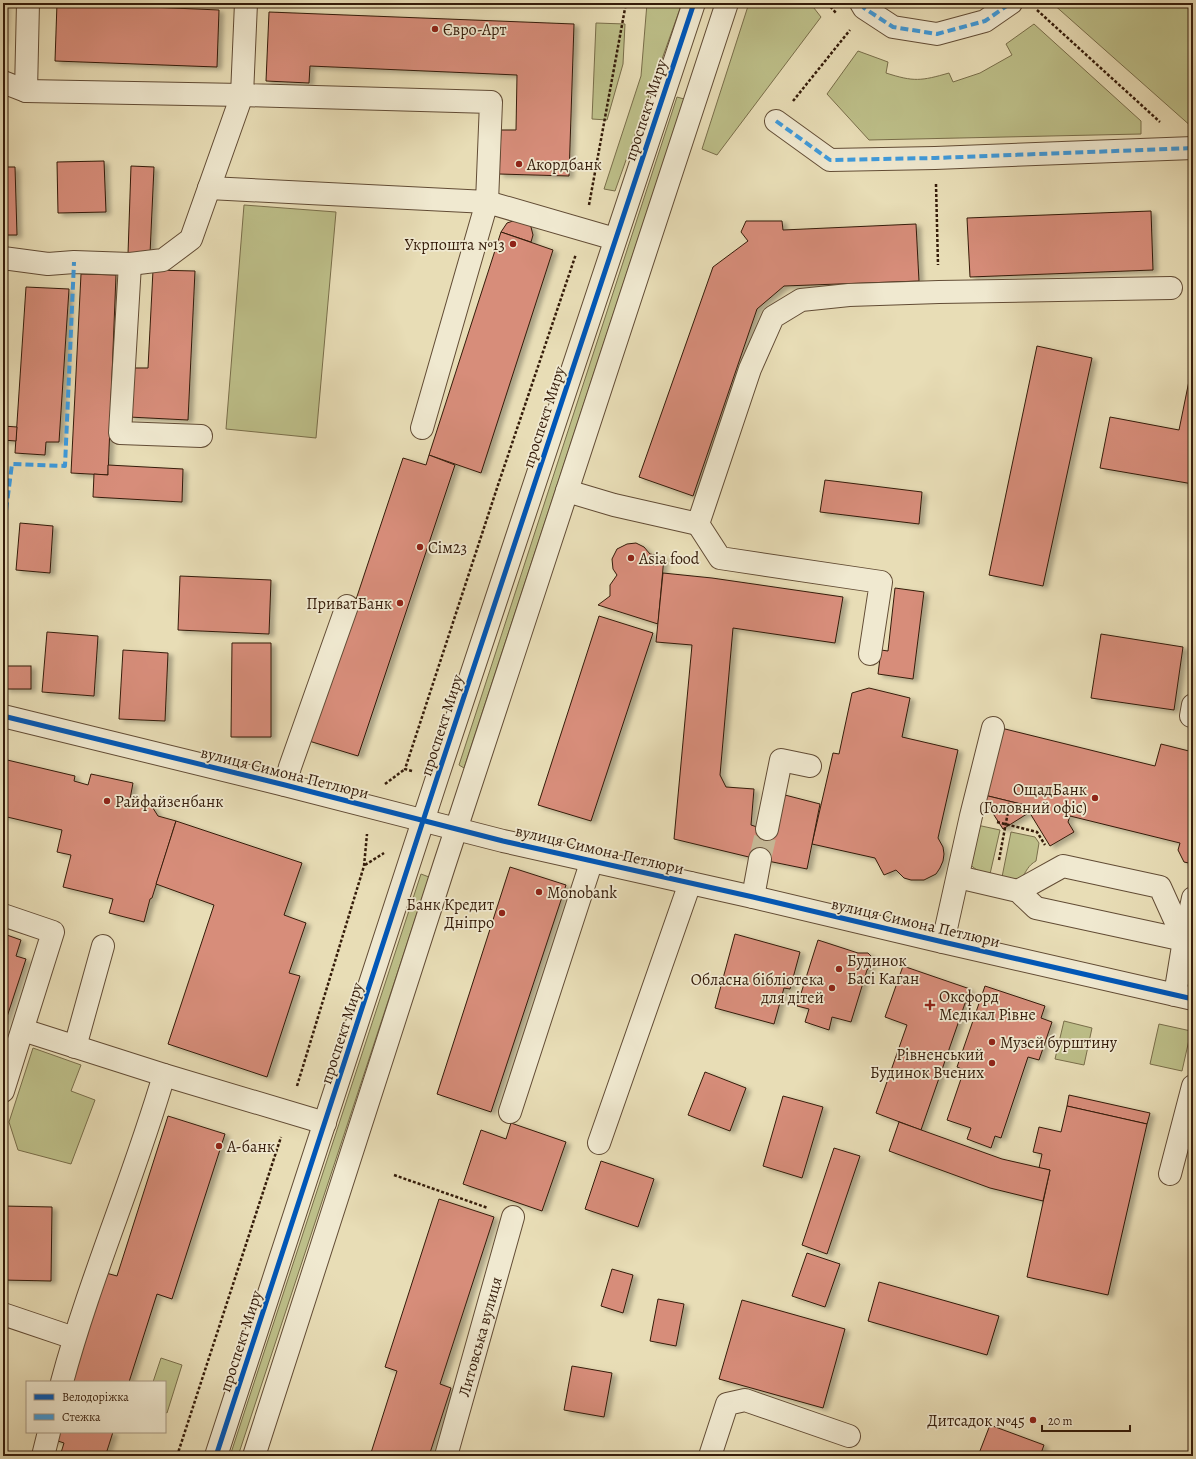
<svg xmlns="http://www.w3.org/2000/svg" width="1196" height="1459" font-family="Alegreya,serif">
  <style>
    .green { fill: #bdbf89; stroke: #796e4a }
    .building { fill: #d78d7a; stroke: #351c0a; filter: url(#shadow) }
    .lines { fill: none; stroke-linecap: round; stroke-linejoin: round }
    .minor-tunnel { stroke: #c4b694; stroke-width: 22; stroke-dasharray: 22 11; stroke-linecap: butt }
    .minor-casing { stroke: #624c35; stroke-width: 24 }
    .path { stroke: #351c0a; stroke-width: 2.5; stroke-dasharray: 3 2; stroke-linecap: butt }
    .minor { stroke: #f0e9d0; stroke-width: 22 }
    .quiet { stroke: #3e9bde; stroke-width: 4; stroke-dasharray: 8 4; stroke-linecap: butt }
    .cycleway-casing { stroke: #f0e9d0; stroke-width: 8 }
    .cycleway { stroke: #0057b8; stroke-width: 5 }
    .poi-dot { fill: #8f2418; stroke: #f0e9d0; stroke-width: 1.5 }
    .labels { text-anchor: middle; stroke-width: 3.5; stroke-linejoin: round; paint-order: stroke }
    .poi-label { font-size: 16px; fill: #351c0a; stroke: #f0e9d0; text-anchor: start }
    .street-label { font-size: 16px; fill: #351c0a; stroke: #f0e9d0 }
  </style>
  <defs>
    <filter id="shadow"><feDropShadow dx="4.5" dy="2.5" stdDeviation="2" flood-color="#0004"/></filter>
  </defs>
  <rect width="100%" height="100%" fill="#e8ddb6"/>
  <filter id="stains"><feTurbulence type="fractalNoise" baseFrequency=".005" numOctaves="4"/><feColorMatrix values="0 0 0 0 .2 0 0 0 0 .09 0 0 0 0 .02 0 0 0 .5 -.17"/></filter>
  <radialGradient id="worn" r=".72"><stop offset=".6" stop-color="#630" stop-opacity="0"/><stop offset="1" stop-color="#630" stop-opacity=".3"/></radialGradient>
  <!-- green -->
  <g class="green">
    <polygon points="647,3 682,3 615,191 604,189 641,76"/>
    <polygon points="749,3 810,3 821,17 717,155 702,149"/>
    <polygon points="1052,3 1193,3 1193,128"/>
    <polygon points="596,23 625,24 623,64 607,120 592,119"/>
    <path d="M1034 24 1141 121V134L869 140 827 94 858 51 888 62 886 73C914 82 921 81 949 73L953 82 980 73 1012 55 1006 44Z"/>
    <polygon points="677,97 684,99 464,768 459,765"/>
    <polygon points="244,205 336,212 316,438 226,429"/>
    <path d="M977 825 1000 830 990 874C982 873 975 870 970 864Z"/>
    <path d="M1011 832 1035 837 1039 843 1036 861C1020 870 1030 884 1002 877Z"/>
    <polygon points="421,874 429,877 238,1456 230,1456"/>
    <polygon points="1064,1021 1092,1028 1084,1065 1055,1059"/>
    <polygon points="1159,1024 1191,1031 1182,1071 1150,1064"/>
    <polygon points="33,1048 81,1065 71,1091 95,1100 71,1164 18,1150 9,1122"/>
    <polygon points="161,1358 182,1365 167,1413 165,1412 165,1382 153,1382"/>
  </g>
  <!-- building -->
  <g class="building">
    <polygon points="3,3 5,3 3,42"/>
    <polygon points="57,3 219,10 217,67 55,61"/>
    <polygon points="269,12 574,24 569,176 499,174 501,130 516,130 517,75 310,66 309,83 266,81"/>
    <polygon points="104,161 106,212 58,213 57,162"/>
    <polygon points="131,166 154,167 150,254 128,254"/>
    <polygon points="3,167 15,167 17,235 3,235"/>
    <polygon points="1151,211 1153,270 970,277 967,218"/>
    <polygon points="1190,218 1193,218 1193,259 1192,240"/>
    <polygon points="516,220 525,221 531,227 533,235 531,242 501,232 507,223"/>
    <polygon points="746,221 782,221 783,230 916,224 919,281 784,286 757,309 693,496 639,477 713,267 748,241 741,232"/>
    <polygon points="501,232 553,250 481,473 429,455"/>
    <polygon points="153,270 195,271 188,420 129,417 132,368 148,368"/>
    <polygon points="81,274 116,275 108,475 71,473"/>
    <polygon points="26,287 69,289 59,442 46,442 45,455 15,453"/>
    <polygon points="1037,346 1092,358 1043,586 989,575"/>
    <polygon points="1191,371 1193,371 1193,484 1100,468 1110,417 1179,430"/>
    <polygon points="3,426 17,427 16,441 3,440"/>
    <polygon points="429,455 455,465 358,756 309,741 403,458 426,465"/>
    <polygon points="108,465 183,469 182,502 93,497 94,474 108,475"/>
    <polygon points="825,480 922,492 919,524 820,512"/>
    <polygon points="20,523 53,526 50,573 16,570"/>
    <polygon points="636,543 644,547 650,554 664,557 658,624 598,605 610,596 610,585 617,575 613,569 612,559 617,549 627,544"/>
    <polygon points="663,573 712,578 843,597 835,643 733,628 720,775 726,787 754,789 751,825 760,828 753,858 674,839 692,645 656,642"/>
    <polygon points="180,576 271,580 269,634 178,630"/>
    <polygon points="895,588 924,592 913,679 878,674 881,650 888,651"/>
    <polygon points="599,616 653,633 591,821 538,805"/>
    <polygon points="47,632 98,636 94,696 42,692"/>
    <polygon points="1101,634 1183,647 1174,710 1091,698"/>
    <polygon points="232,643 271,643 271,737 231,737"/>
    <polygon points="123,650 168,653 165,721 119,719"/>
    <rect x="5" y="666" width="26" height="23"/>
    <polygon points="869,688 910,698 902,737 958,750 938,838 943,847 944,854 943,861 940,868 936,874 924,880 911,880 904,878 896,870 884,875 875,858 812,844 833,753 839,754 852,693"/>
    <polygon points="1001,728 1155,766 1161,744 1193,752 1193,864 1184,862 1178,850 1180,843 1070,816 1068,822 1074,832 1050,846 1025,805 984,795"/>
    <polygon points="3,759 75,776 74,781 88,785 91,774 133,783 130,799 151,805 158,816 176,821 152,898 150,899 144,922 109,913 113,899 63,887 71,855 57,852 62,830 3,816"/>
    <polygon points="781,794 820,804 807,869 753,858 760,828"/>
    <polygon points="984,795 1025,805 1030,812 1003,829 983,798"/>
    <polygon points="176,821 302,863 284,915 306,923 289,973 300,976 267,1077 168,1044 214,905 156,884"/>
    <polygon points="510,867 566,885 491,1112 437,1094"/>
    <polygon points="4,934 21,940 16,956 26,959 3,1029"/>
    <polygon points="735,934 800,952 790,989 784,988 774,1024 715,1008"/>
    <polygon points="818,940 858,953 868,953 871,956 872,960 872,965 867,970 851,1022 832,1017 829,1030 805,1022 809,1009 797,1006"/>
    <polygon points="903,966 970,989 921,1130 876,1113 907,1025 885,1017"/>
    <polygon points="985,986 1045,1006 1041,1018 1052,1022 1039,1060 1028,1057 1001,1138 995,1136 991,1148 967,1139 971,1128 947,1120 964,1070 957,1067"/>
    <polygon points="705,1072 746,1088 730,1131 688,1115"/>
    <polygon points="1069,1095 1150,1113 1147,1124 1067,1106"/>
    <polygon points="783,1096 823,1107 802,1178 763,1166"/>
    <polygon points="1067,1106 1147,1124 1108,1295 1027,1277 1050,1170 1039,1168 1042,1154 1033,1152 1039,1127 1061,1132"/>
    <polygon points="168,1116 225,1134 172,1299 157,1294 129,1382 70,1382 106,1273 117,1276"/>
    <polygon points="899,1122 1002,1159 1050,1170 1043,1201 990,1188 889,1151"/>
    <polygon points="511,1123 566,1142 542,1211 463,1184 481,1130 506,1139"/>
    <polygon points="834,1148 860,1156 827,1254 802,1245"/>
    <polygon points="601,1161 654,1179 638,1227 585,1209"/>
    <polygon points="439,1199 494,1217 440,1384 451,1388 429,1456 370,1456 397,1371 385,1367"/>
    <polygon points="3,1206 52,1207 51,1281 3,1280"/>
    <polygon points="807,1253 840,1264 825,1307 792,1296"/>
    <polygon points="612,1269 633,1275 623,1313 601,1306"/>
    <polygon points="879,1282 999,1316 987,1355 868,1321"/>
    <polygon points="658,1299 684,1304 676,1346 650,1341"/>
    <polygon points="742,1300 845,1329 823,1408 719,1379"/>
    <polygon points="572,1366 612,1373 604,1417 564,1410"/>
    <polygon points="990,1425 1044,1445 1040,1456 978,1456"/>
    <polygon points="54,1432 113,1432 106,1454 111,1456 60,1456 64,1443 52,1439"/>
    <polygon points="913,1452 924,1456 911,1456"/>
  </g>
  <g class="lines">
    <!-- minor-tunnel -->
    <polyline class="minor-tunnel" points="760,859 767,829"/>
    <defs>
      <g id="minor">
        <polyline points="861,3 864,8 893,27 937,34 985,21 1011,3"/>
        <polyline points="3,82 26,91 242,95 191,239 163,260 130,264 74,262 48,264 3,258"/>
        <polyline points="26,91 28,3"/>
        <polyline points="776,121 830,160 935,158 1193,148"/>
        <polyline points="209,188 487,202 491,102 242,95 246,3"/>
        <polyline points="130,264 120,433 201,436"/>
        <polyline points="422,428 487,202 615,239"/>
        <polyline points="567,491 614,505 698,524 750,369 773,317 801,300 849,295 939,292 1171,288"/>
        <polyline points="698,524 720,558 881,582 870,654"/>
        <polyline points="3,716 285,785 503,841 753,897 943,942 1193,999"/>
        <polyline points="1191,716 1193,705"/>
        <polyline points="285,785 290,767 347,606"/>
        <polyline points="767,829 781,760 810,766"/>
        <polyline points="958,877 1018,891 1036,908 1184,940"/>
        <polyline points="1018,891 1063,866 1160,887 1184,940"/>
        <polyline points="753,897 760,859"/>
        <polyline points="3,915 53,932 3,1091"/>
        <polyline points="943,942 971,816 993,728"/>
        <polyline points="1175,995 1184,940 1193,898"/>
        <polyline points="23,1030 164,1075 325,1123"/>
        <polyline points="75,1047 103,946"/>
        <polyline points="510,1112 592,860"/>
        <polyline points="599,1143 690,883"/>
        <polyline points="1170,1174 1193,1086"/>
        <polyline points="3,1314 74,1338"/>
        <path d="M62 1382C90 1278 134 1178 164 1075"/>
        <polyline points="43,1456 49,1432"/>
        <polyline points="216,1456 437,778 694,3"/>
        <polyline points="254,1456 444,866 727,3"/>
        <path id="s1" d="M446 1456 513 1217"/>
        <polyline points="710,1456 727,1404 745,1400 849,1436"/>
      </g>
    </defs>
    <!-- minor casing -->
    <use href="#minor" class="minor-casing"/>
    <!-- path -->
    <g class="path">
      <polyline points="827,3 836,13"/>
      <polyline points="1037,10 1160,122"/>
      <polyline points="793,101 850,30"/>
      <polyline points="936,184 938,265"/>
      <polyline points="589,205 626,3"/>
      <polyline points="412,771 405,769 498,485 576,254"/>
      <polyline points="385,784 405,769"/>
      <polyline points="997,822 1037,832 1045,845"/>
      <polyline points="999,860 1010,801"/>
      <polyline points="365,865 384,853"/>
      <polyline points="297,1086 364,866 367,834"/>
      <polyline points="394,1175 488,1208"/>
      <polyline points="177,1456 281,1137"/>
    </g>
    <!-- minor -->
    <use href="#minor" class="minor"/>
    <!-- quiet -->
    <g class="quiet">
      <polyline points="861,3 864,8 893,27 937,34 985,21 1011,3"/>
      <polyline points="776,121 830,160 935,158 1193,148"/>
      <polyline points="3,534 12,464 65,466 74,262"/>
    </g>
    <defs>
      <g id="cycleway">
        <polyline points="3,716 285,785 503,841 753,897 943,942 1193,999"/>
        <polyline points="216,1456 437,778 694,3"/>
      </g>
    </defs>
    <!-- cycleway casing -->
    <use href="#cycleway" class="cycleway-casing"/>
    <!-- cycleway -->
    <use href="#cycleway" class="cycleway"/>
  </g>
  <!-- markers -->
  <g class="poi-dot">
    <circle cx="435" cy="29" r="4"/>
    <circle cx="519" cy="164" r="4"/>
    <circle cx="513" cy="244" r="4"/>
    <circle cx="420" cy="547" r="4"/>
    <circle cx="631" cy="558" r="4"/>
    <circle cx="400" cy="603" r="4"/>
    <circle cx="1095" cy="798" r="4"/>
    <circle cx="107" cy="801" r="4"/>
    <circle cx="539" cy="892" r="4"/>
    <circle cx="502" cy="913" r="4"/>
    <circle cx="839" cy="969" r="4"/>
    <circle cx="832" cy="988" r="4"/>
    <path d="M928 999h4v4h4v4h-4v4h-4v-4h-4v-4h4z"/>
    <circle cx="992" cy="1042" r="4"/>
    <circle cx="992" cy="1063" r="4"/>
    <circle cx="219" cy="1146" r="4"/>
    <circle cx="1033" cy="1420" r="4"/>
  </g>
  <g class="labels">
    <!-- poi labels -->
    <g class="poi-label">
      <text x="443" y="35">Євро-Арт</text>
      <text x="527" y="170">Акордбанк</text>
      <text x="505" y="250" text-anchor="end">Укрпошта №13</text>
      <text x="428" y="553">Сім23</text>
      <text x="639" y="564">Asia food</text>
      <text x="392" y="609" text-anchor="end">ПриватБанк</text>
      <text x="1087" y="795" text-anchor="end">ОщадБанк<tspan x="1087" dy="18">(Головний офіс)</tspan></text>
      <text x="115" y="807">Райфайзенбанк</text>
      <text x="547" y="898">Monobank</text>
      <text x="494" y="910" text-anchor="end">Банк Кредит<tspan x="494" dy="18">Дніпро</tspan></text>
      <text x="847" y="966">Будинок<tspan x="847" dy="18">Басі Каган</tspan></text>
      <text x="824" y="985" text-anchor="end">Обласна бібліотека<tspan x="824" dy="18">для дітей</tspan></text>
      <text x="939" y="1002">Оксфорд<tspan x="939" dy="18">Медікал Рівне</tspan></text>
      <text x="1000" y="1048">Музей бурштину</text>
      <text x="984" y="1060" text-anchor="end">Рівненський<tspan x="984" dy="18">Будинок Вчених</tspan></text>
      <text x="227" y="1152">А-банк</text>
      <text x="1025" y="1426" text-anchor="end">Дитсадок №45</text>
    </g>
    <!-- street labels -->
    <g class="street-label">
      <text transform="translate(645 110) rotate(-72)" y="6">проспект Миру</text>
      <text transform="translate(543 417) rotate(-72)" y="6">проспект Миру</text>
      <text transform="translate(441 725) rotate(-72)" y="6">проспект Миру</text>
      <text transform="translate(285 772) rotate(14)" y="6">вулиця Симона Петлюри</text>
      <text transform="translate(600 849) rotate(13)" y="6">вулиця Симона Петлюри</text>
      <text transform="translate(916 922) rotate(13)" y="6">вулиця Симона Петлюри</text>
      <text transform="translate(341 1033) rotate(-72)" y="6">проспект Миру</text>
      <text dy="6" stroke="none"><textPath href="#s1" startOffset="124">Литовська вулиця</textPath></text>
      <text transform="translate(240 1341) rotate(-72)" y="6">проспект Миру</text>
    </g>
  </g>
  <!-- margin -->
  <rect width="1196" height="1459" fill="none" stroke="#e8ddb6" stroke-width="16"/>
  <rect x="4" y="4" width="1188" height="1451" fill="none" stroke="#351c0a" stroke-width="2"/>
  <rect x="8" y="8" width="1180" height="1443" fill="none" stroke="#351c0a"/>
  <!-- legend -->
  <rect x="26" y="1381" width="140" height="52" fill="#f0e9d0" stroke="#a59781"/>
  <rect x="34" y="1394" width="20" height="6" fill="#0057b8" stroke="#a59781"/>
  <text x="62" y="1401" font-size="12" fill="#351c0a">Велодоріжка</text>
  <rect x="34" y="1414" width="20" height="6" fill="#3e9bde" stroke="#a59781"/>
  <text x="62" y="1421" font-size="12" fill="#351c0a">Стежка</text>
  <!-- scale -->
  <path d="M1042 1425v6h88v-6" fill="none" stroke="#351c0a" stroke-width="2"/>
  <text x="1048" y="1425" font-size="12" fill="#351c0a" stroke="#f0e9d0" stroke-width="3" paint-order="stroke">20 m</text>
  <rect width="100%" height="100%" filter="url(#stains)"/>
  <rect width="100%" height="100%" fill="url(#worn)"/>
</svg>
